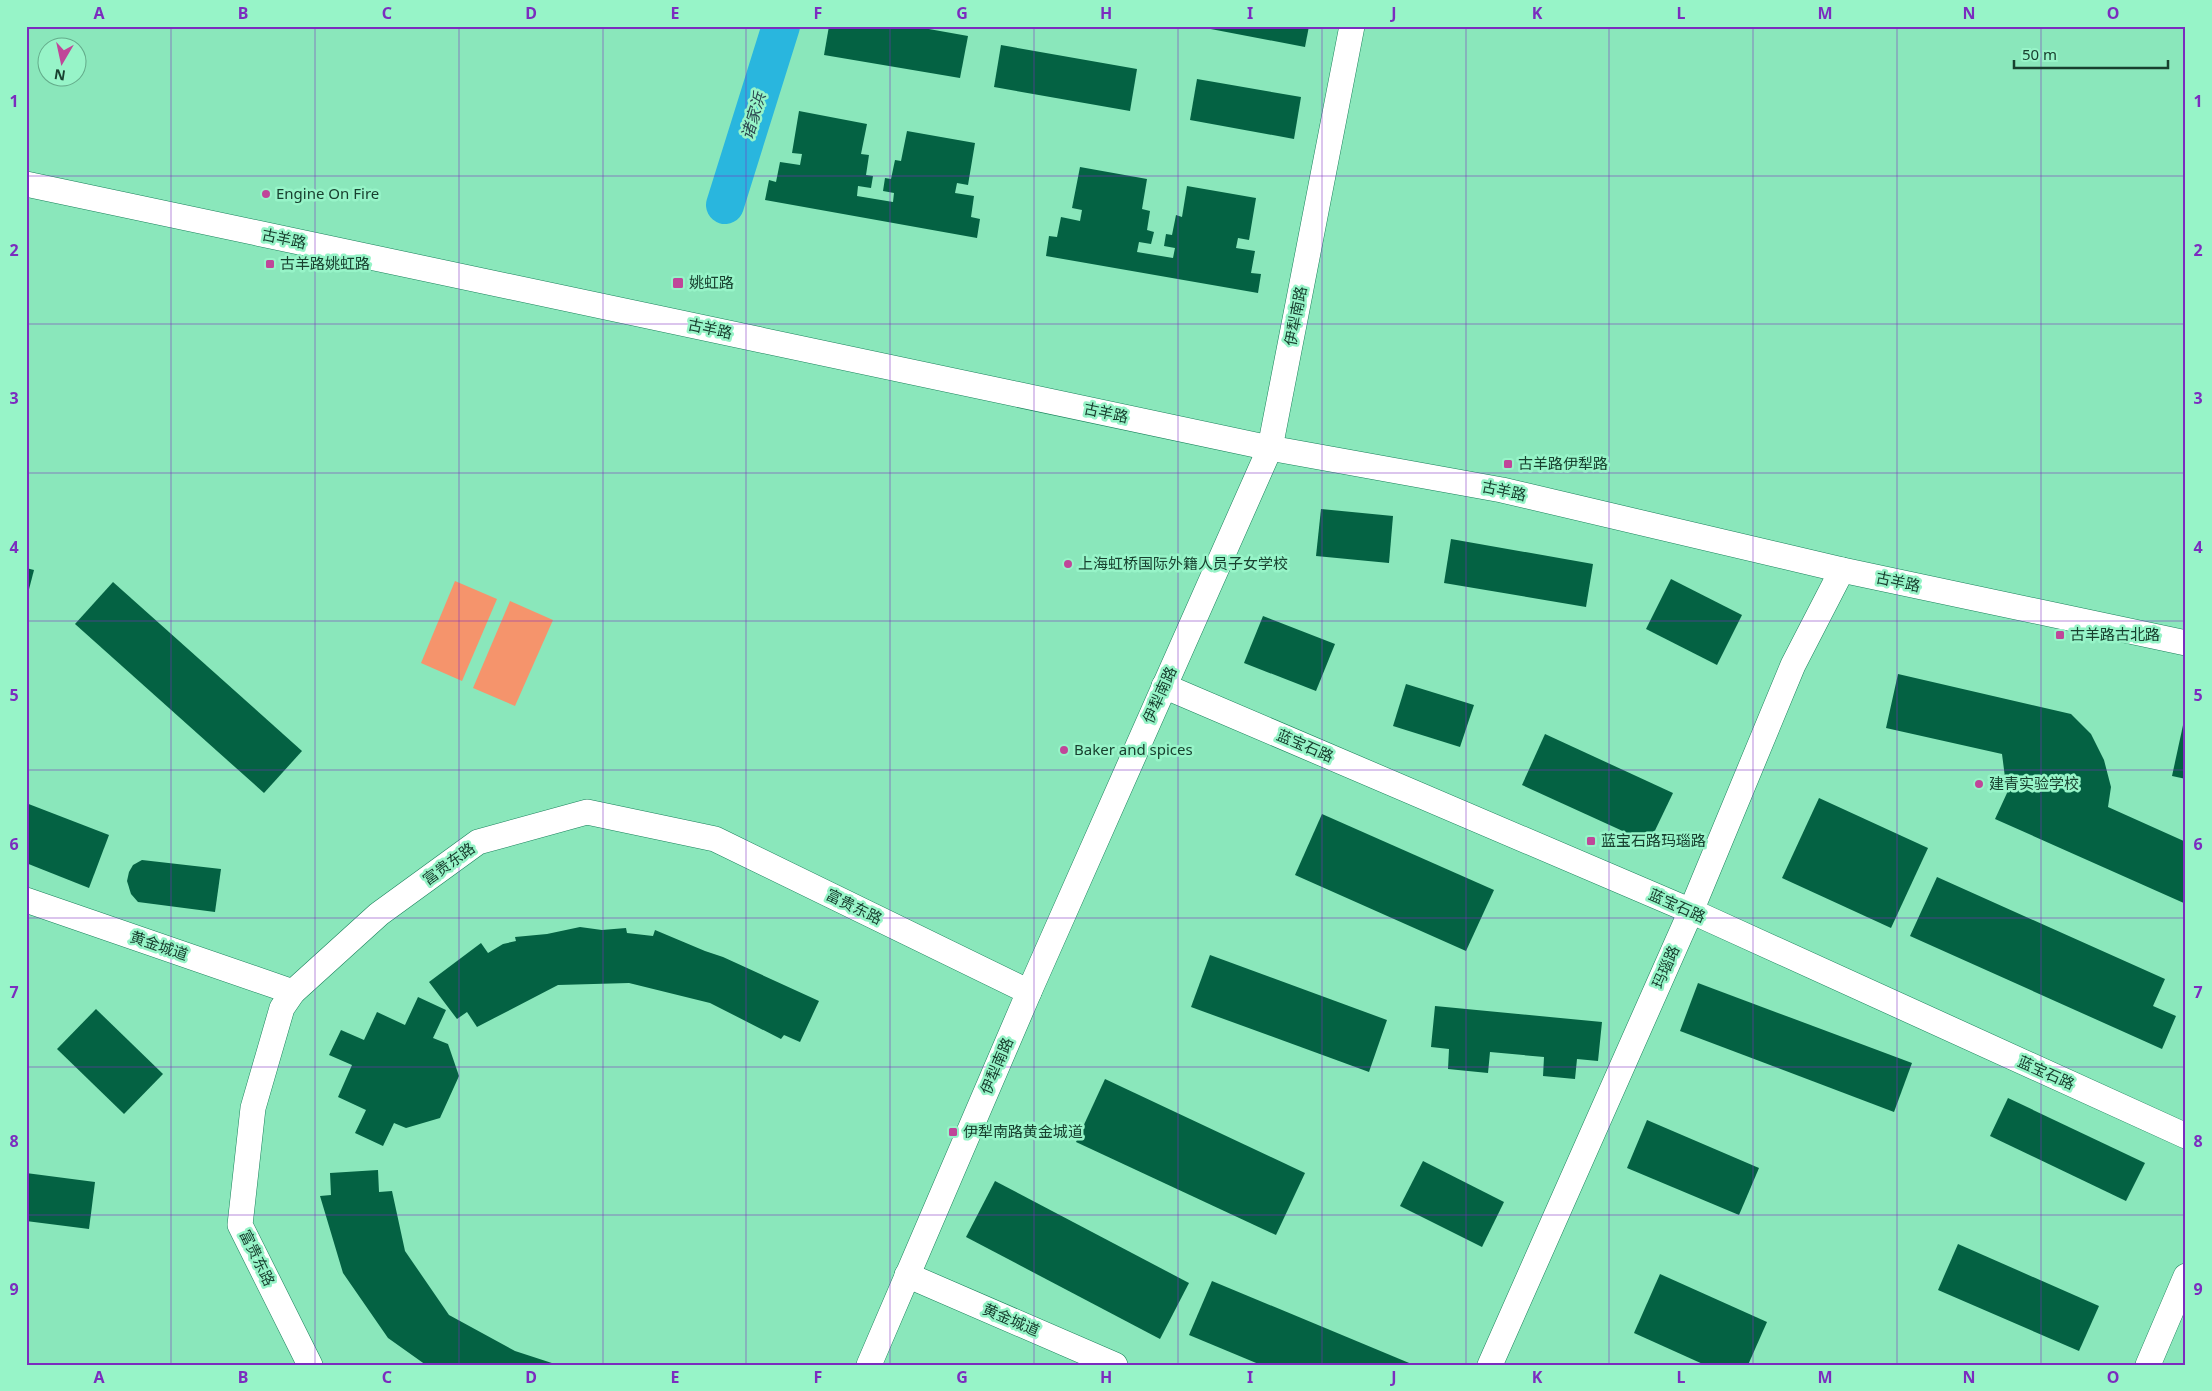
<svg xmlns="http://www.w3.org/2000/svg" width="2212" height="1391" font-family="'Noto Sans','Noto Sans SC',sans-serif">
  <style>
    .green { fill: #f5946c }
    .lines { fill: none; stroke-linecap: round; stroke-linejoin: round }
    .river { stroke: #29b6de; stroke-width: 38 }
    .building { fill: #046243 }
    .minor-casing { stroke: #19815b; stroke-width: 26 }
    .minor { stroke: #fff; stroke-width: 25 }
    .grid { fill: none; stroke: #7b2cbf; stroke-width: 1; stroke-opacity: 0.55 }
    .poi-dot { fill: #c04699; stroke: #97f4c8; stroke-width: 2 }
    .labels { text-anchor: middle; stroke-width: 5; stroke-linejoin: round; paint-order: stroke }
    .poi-label { font-size: 15px; fill: #18402f; stroke: #97f4c8; text-anchor: start }
    .street-label { font-size: 15px; fill: #18402f; stroke: #97f4c8 }
    .water-label { font-size: 16px; font-style: italic; fill: #2b4750; stroke: #97f4c8 }
    .neatline { fill: none; stroke: #7b2cbf; stroke-width: 2 }
    .grid-label { font-size: 16px; text-anchor: middle; font-weight: bold; fill: #7b2cbf }
  </style>
  <rect width="100%" height="100%" fill="#8ae7bb"/>
  <!-- green -->
  <g class="green">
    <polygon points="455,581 497,599 462,681 421,663"/>
    <polygon points="510,601 553,620 515,706 473,688"/>
  </g>
  <g class="lines">
    <!-- river -->
    <polyline class="river" points="725,205 781,26"/>
  </g>
  <!-- building -->
  <g class="building">
    <polygon points="829,26 912,26 968,36 960,78 824,55"/>
    <polygon points="1195,26 1309,26 1305,47"/>
    <polygon points="1001,45 1137,69 1130,111 994,87"/>
    <polygon points="1197,79 1301,97 1294,139 1190,120"/>
    <polygon points="799,111 867,124 861,154 869,155 866,175 873,176 871,188 858,186 857,196 893,202 894,193 883,191 885,178 891,179 895,160 901,161 907,131 975,143 968,185 957,183 955,193 974,196 971,217 980,219 977,238 765,200 769,180 776,182 780,162 800,165 802,154 792,153"/>
    <polygon points="1080,167 1147,179 1142,209 1150,211 1147,230 1154,232 1151,244 1139,242 1137,252 1173,258 1175,248 1164,246 1166,234 1172,235 1176,215 1182,217 1187,186 1256,198 1249,240 1238,238 1236,248 1255,251 1251,273 1261,274 1258,293 1046,256 1049,236 1057,237 1061,217 1080,221 1082,210 1072,208"/>
    <polygon points="1321,509 1393,516 1389,563 1316,556"/>
    <polygon points="1451,539 1593,564 1586,607 1444,583"/>
    <polygon points="26,568 34,570 27,597 26,597"/>
    <polygon points="1671,579 1742,615 1717,665 1646,629"/>
    <polygon points="113,582 302,751 264,793 75,624"/>
    <polygon points="1263,616 1335,644 1316,691 1244,663"/>
    <polygon points="1898,674 2071,714 2091,734 2104,760 2111,787 2108,807 2186,842 2186,904 1995,819 2007,793 2002,754 1886,728"/>
    <polygon points="1406,684 1474,705 1460,747 1393,726"/>
    <polygon points="2185,716 2186,716 2186,779 2172,776"/>
    <polygon points="1545,734 1673,793 1649,843 1522,785"/>
    <polygon points="1819,798 1928,848 1891,928 1782,878"/>
    <polygon points="26,803 109,835 89,888 26,863"/>
    <polygon points="1322,814 1494,890 1466,951 1295,875"/>
    <polygon points="142,860 221,869 215,912 138,902 131,894 127,881 129,872 133,865"/>
    <polygon points="1937,877 2165,979 2153,1006 2176,1016 2162,1049 1910,936"/>
    <polygon points="580,927 602,930 626,928 627,933 653,936 655,930 705,951 723,957 819,1001 800,1042 784,1035 781,1039 710,1003 629,983 558,985 477,1027 467,1012 457,1019 429,982 481,943 488,953 503,944 516,941 515,937 547,934"/>
    <polygon points="1210,955 1387,1020 1369,1072 1191,1007"/>
    <polygon points="1698,983 1912,1063 1894,1112 1680,1031"/>
    <polygon points="418,997 446,1010 433,1038 448,1044 459,1076 440,1118 406,1128 394,1123 383,1146 355,1133 366,1110 338,1097 352,1065 329,1055 341,1030 364,1040 377,1012 405,1025"/>
    <polygon points="1435,1006 1602,1022 1598,1061 1577,1059 1575,1079 1543,1076 1544,1057 1490,1052 1488,1073 1448,1069 1449,1049 1431,1047"/>
    <polygon points="96,1009 163,1074 124,1114 57,1049"/>
    <polygon points="1105,1079 1305,1173 1276,1235 1076,1142"/>
    <polygon points="2008,1098 2145,1163 2126,1201 1990,1136"/>
    <polygon points="1647,1120 1759,1168 1739,1215 1627,1168"/>
    <polygon points="1423,1161 1504,1202 1482,1247 1400,1206"/>
    <polygon points="378,1170 379,1192 392,1191 405,1251 449,1315 515,1351 558,1365 426,1365 388,1338 343,1273 320,1196 331,1195 330,1173"/>
    <polygon points="26,1173 95,1182 89,1229 26,1221"/>
    <polygon points="995,1181 1189,1283 1160,1339 966,1237"/>
    <polygon points="1958,1244 2099,1306 2079,1351 1938,1290"/>
    <polygon points="1660,1274 1767,1322 1748,1365 1705,1365 1634,1333"/>
    <polygon points="1212,1281 1414,1365 1261,1365 1189,1335"/>
  </g>
  <g class="lines">
    <defs>
      <g id="minor">
        <polyline points="26,184 1270,448 1502,490 1842,570 2186,643"/>
        <polyline points="1164,686 1691,911 2186,1136"/>
        <polyline points="26,900 293,992"/>
        <polyline points="907,1275 1115,1365"/>
        <polyline points="310,1365 240,1225 253,1108 282,1008 293,992 379,914 478,842 587,812 715,839 1029,992"/>
        <polyline points="869,1365 1029,992 1270,448 1352,26"/>
        <polyline points="1490,1365 1691,911 1793,665 1842,570"/>
        <polyline points="2148,1365 2186,1276"/>
      </g>
    </defs>
    <!-- minor casing -->
    <use href="#minor" class="minor-casing"/>
    <!-- minor -->
    <use href="#minor" class="minor"/>
  </g>
  <!-- grid -->
  <path class="grid" d="M171 26V1365M315 26V1365M459 26V1365M603 26V1365M746 26V1365M890 26V1365M1034 26V1365M1178 26V1365M1322 26V1365M1466 26V1365M1609 26V1365M1753 26V1365M1897 26V1365M2041 26V1365M26 176H2186M26 324H2186M26 473H2186M26 621H2186M26 770H2186M26 918H2186M26 1067H2186M26 1215H2186"/>
  <!-- markers -->
  <g class="poi-dot">
    <circle cx="266" cy="194" r="5"/>
    <rect x="265" y="259" width="10" height="10" rx="2.5"/>
    <rect x="672" y="277" width="12" height="12" rx="2.5"/>
    <rect x="1503" y="459" width="10" height="10" rx="2.5"/>
    <circle cx="1068" cy="564" r="5"/>
    <rect x="2055" y="630" width="10" height="10" rx="2.5"/>
    <circle cx="1064" cy="750" r="5"/>
    <circle cx="1979" cy="784" r="5"/>
    <rect x="1586" y="836" width="10" height="10" rx="2.5"/>
    <rect x="948" y="1127" width="10" height="10" rx="2.5"/>
  </g>
  <g class="labels">
    <!-- poi labels -->
    <g class="poi-label">
      <text x="276" y="199">Engine On Fire</text>
      <text x="280" y="269">古羊路姚虹路</text>
      <text x="689" y="288">姚虹路</text>
      <text x="1518" y="469">古羊路伊犁路</text>
      <text x="1078" y="569">上海虹桥国际外籍人员子女学校</text>
      <text x="2070" y="640">古羊路古北路</text>
      <text x="1074" y="755">Baker and spices</text>
      <text x="1989" y="789">建青实验学校</text>
      <text x="1601" y="846">蓝宝石路玛瑙路</text>
      <text x="963" y="1137">伊犁南路黄金城道</text>
    </g>
    <!-- street labels -->
    <g class="street-label">
      <text transform="translate(284 239) rotate(12)" y="5">古羊路</text>
      <text transform="translate(1296 316) rotate(-79)" y="5">伊犁南路</text>
      <text transform="translate(710 329) rotate(12)" y="5">古羊路</text>
      <text transform="translate(1106 413) rotate(12)" y="5">古羊路</text>
      <text transform="translate(1504 491) rotate(12)" y="5">古羊路</text>
      <text transform="translate(1898 582) rotate(12)" y="5">古羊路</text>
      <text transform="translate(1160 695) rotate(-66)" y="5">伊犁南路</text>
      <text transform="translate(1305 746) rotate(23)" y="5">蓝宝石路</text>
      <text transform="translate(449 864) rotate(-36)" y="5">富贵东路</text>
      <text transform="translate(1677 906) rotate(24)" y="5">蓝宝石路</text>
      <text transform="translate(854 907) rotate(26)" y="5">富贵东路</text>
      <text transform="translate(159 946) rotate(19)" y="5">黄金城道</text>
      <text transform="translate(1666 967) rotate(-66)" y="5">玛瑙路</text>
      <text transform="translate(997 1066) rotate(-67)" y="5">伊犁南路</text>
      <text transform="translate(2046 1073) rotate(24)" y="5">蓝宝石路</text>
      <text transform="translate(257 1258) rotate(64)" y="5">富贵东路</text>
      <text transform="translate(1011 1320) rotate(23)" y="5">黄金城道</text>
    </g>
    <!-- water labels -->
    <g class="water-label">
      <text transform="translate(753 116) rotate(-73)" y="6">诸家浜</text>
    </g>
  </g>
  <!-- border -->
  <rect width="2212" height="1391" fill="none" stroke="#97f4c8" stroke-width="55"/>
  <!-- north arrow -->
  <g transform="translate(62 62) rotate(189)"><circle r="24" fill="#97f4c8" stroke="#64ac8b"/>
  <path d="M0-4L9 19L0 12L-9 19Z" fill="#c04699"/>
  <text y="-8" font-size="14" font-weight="bold" text-anchor="middle" fill="#18402f">N</text>
  </g>
  <!-- scale -->
  <path d="M2014 60v8h154v-8" fill="none" stroke="#18402f" stroke-width="2.5"/>
  <text x="2022" y="60" font-size="15" fill="#18402f" stroke="#97f4c8" stroke-width="4" paint-order="stroke">50 m</text>
  <rect x="28" y="28" width="2156" height="1336" class="neatline"/>
  <g class="grid-label">
    <text x="99" y="19">A</text>
    <text x="243" y="19">B</text>
    <text x="387" y="19">C</text>
    <text x="531" y="19">D</text>
    <text x="675" y="19">E</text>
    <text x="818" y="19">F</text>
    <text x="962" y="19">G</text>
    <text x="1106" y="19">H</text>
    <text x="1250" y="19">I</text>
    <text x="1394" y="19">J</text>
    <text x="1537" y="19">K</text>
    <text x="1681" y="19">L</text>
    <text x="1825" y="19">M</text>
    <text x="1969" y="19">N</text>
    <text x="2113" y="19">O</text>
    <text x="14" y="107">1</text>
    <text x="2198" y="107">1</text>
    <text x="14" y="256">2</text>
    <text x="2198" y="256">2</text>
    <text x="14" y="404">3</text>
    <text x="2198" y="404">3</text>
    <text x="14" y="553">4</text>
    <text x="2198" y="553">4</text>
    <text x="14" y="701">5</text>
    <text x="2198" y="701">5</text>
    <text x="14" y="850">6</text>
    <text x="2198" y="850">6</text>
    <text x="14" y="998">7</text>
    <text x="2198" y="998">7</text>
    <text x="14" y="1147">8</text>
    <text x="2198" y="1147">8</text>
    <text x="14" y="1295">9</text>
    <text x="2198" y="1295">9</text>
    <text x="99" y="1383">A</text>
    <text x="243" y="1383">B</text>
    <text x="387" y="1383">C</text>
    <text x="531" y="1383">D</text>
    <text x="675" y="1383">E</text>
    <text x="818" y="1383">F</text>
    <text x="962" y="1383">G</text>
    <text x="1106" y="1383">H</text>
    <text x="1250" y="1383">I</text>
    <text x="1394" y="1383">J</text>
    <text x="1537" y="1383">K</text>
    <text x="1681" y="1383">L</text>
    <text x="1825" y="1383">M</text>
    <text x="1969" y="1383">N</text>
    <text x="2113" y="1383">O</text>
  </g>
</svg>
